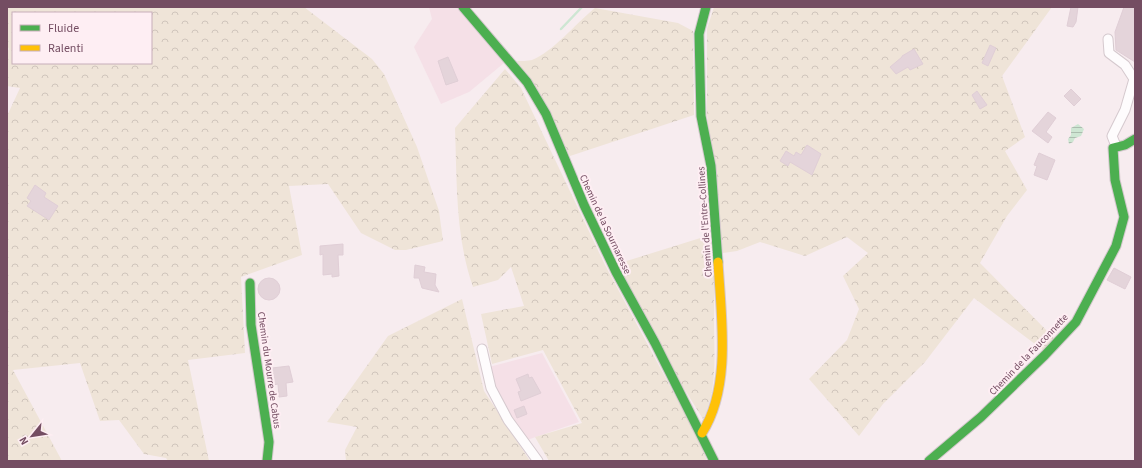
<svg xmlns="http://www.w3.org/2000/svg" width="1142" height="468" font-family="'Source Sans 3',sans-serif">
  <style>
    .residential { fill: #f5e0e7 }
    .forest { fill: url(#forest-crowns); fill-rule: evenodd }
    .water { fill: url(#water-rules) }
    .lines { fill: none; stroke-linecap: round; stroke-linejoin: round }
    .stream { stroke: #cee6d3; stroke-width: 2.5 }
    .building { fill: #e4d4da; stroke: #e0ced6 }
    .street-casing { stroke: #d5c9ce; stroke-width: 11 }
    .fast-casing { stroke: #d4c8cd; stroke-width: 11 }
    .slow-casing { stroke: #d4c8cd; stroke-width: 11 }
    .street { stroke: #fefcfd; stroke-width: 9 }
    .fast { stroke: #4caf50; stroke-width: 9 }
    .slow { stroke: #ffc107; stroke-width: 9 }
    .labels { text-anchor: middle; stroke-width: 4; stroke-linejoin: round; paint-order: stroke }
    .street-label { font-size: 10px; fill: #744d62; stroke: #feeef3 }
  </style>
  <defs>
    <pattern id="forest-crowns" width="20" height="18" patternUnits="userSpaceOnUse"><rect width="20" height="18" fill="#efe4d8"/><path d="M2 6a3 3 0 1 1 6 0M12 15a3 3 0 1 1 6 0" fill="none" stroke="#d0c5bc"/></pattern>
    <pattern id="water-rules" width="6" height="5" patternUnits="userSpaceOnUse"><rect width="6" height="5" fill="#cee6d3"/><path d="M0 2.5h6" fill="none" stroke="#acbdaf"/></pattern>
  </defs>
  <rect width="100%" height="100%" fill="#f7ecef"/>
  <!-- residential -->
  <g class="residential">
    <polygon points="429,7 458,7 504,63 469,92 441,104 414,47 432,19"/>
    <polygon points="542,353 579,422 527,440 499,396 489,367"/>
  </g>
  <!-- forest -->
  <g class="forest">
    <path d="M7 7H304L372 59 384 74 417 147 439 211 443 241 406 250H395L361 233 328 184 289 186 302 255 241 277 245 353 188 360 209 461H168L166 458 144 454 119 420 100 421 80 363 13 370 62 461H7V116L20 88 7 86V52L9 49 7 46ZM13 13H151V63H13Z"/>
    <polygon points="714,7 1052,7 1002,76 1025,137 1005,151 1027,190 1007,216 980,263 1054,338 1043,350 974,298 925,362 883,404 859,436 809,379 847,340 859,309 843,276 868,253 847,237 805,256 760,242 737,251 723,253 707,114 707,29"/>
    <path d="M595 8 678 23 693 31 694 115 570 156 517 61C521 61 528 61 532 60 553 52 576 23 595 8Z"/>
    <path d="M505 69 521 88 605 265 700 442 707 461H549L535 437 582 423 543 350 492 364 481 314 524 306 511 267 498 280 473 287C455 236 457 181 455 128Z"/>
    <path d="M710 235C715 264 714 292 714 321 714 353 718 389 703 419L680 382 617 264Z"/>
    <polygon points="462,299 484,391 530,461 346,461 345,450 357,427 327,422 388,336"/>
  </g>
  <!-- water -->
  <polygon class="water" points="1078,124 1084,129 1081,136 1075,138 1073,142 1069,144 1068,139 1071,135 1071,128"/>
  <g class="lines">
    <!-- stream -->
    <polyline class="stream" points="561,29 582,7"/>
  </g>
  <!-- building -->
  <g class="building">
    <polygon points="1071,7 1078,7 1076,22 1073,27 1067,26"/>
    <polygon points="1124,7 1135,7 1135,62 1116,50 1115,32"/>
    <polygon points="990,45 996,48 988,66 982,63"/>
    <polygon points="914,49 923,64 910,70 908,67 896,74 890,67 902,57 902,56"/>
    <polygon points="448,57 458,81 446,85 438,61"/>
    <polygon points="1071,89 1081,99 1074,106 1064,96"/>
    <polygon points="977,91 987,105 980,109 972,95"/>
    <polygon points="1048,112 1056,118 1046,132 1052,137 1048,143 1032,131"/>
    <polygon points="807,145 821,154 812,175 790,162 788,166 780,161 786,151 794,156 796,152 801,155"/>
    <polygon points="1039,153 1055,160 1047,180 1034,175 1037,166 1034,165"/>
    <polygon points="35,185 46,193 44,197 58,206 49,220 27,206 31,201 27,198"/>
    <polygon points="343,244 343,255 338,255 339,276 332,277 332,274 323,275 323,254 320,255 320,246"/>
    <polygon points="415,265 425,267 424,272 436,274 435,285 439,292 422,288 419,278 414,278"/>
    <polygon points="1114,268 1131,277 1125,289 1107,280"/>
    <circle cx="269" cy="289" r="11"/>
    <polygon points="289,366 293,382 286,383 287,396 279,397 278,384 273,385 272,368"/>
    <polygon points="528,374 529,378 532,377 541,393 521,401 518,392 521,391 516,379"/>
    <polygon points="524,406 527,414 517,418 514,410"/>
  </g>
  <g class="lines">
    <defs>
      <g id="street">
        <polyline points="1108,39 1109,53 1125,65 1134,79 1125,110 1112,136 1116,146"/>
        <polyline points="482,349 491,388 508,420 538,461"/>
      </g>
      <g id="fast">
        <polyline points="463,7 527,82 546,114 584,205 616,272 655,343 714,461"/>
        <polyline points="706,7 699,34 701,116 711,166 718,262"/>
        <polyline points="250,283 251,325 269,442 267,461"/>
        <polyline points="929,461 981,417 1045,355 1076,322 1116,246 1124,217 1115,180 1113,148 1125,145 1135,139"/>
      </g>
      <path id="slow" d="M702 433C732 386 721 316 718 262"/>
    </defs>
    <!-- street casing -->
    <use href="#street" class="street-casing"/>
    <!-- fast casing -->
    <use href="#fast" class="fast-casing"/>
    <!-- slow casing -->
    <use href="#slow" class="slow-casing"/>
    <!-- street -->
    <use href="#street" class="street"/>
    <!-- fast -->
    <use href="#fast" class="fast"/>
    <!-- slow -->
    <use href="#slow" class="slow"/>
  </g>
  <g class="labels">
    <!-- street labels -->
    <g class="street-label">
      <text transform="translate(704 222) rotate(-94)" y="4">Chemin de l'Entre-Collines</text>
      <text transform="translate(606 224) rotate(65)" y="4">Chemin de la Sournaresse</text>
      <text transform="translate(1028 354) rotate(-46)" y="4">Chemin de la Fauconnette</text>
      <text transform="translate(270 370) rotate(82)" y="4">Chemin du Mourre de Cabus</text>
    </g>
  </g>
  <!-- border -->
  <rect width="1142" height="468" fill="none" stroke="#744d62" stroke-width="16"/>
  <!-- legend -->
  <rect x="12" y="12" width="140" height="52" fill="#feeef3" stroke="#c7aeb9"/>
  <rect x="20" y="25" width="20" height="6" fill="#4caf50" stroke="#c7aeb9"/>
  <text x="48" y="32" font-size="12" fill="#744d62">Fluide</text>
  <rect x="20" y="45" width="20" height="6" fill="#ffc107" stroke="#c7aeb9"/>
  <text x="48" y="52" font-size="12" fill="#744d62">Ralenti</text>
  <!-- north arrow -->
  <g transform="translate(32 436) rotate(240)" stroke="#feeef3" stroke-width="3" paint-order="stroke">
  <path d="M0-3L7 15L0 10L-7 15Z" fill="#744d62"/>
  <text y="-6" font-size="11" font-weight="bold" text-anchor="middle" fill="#744d62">N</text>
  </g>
</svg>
